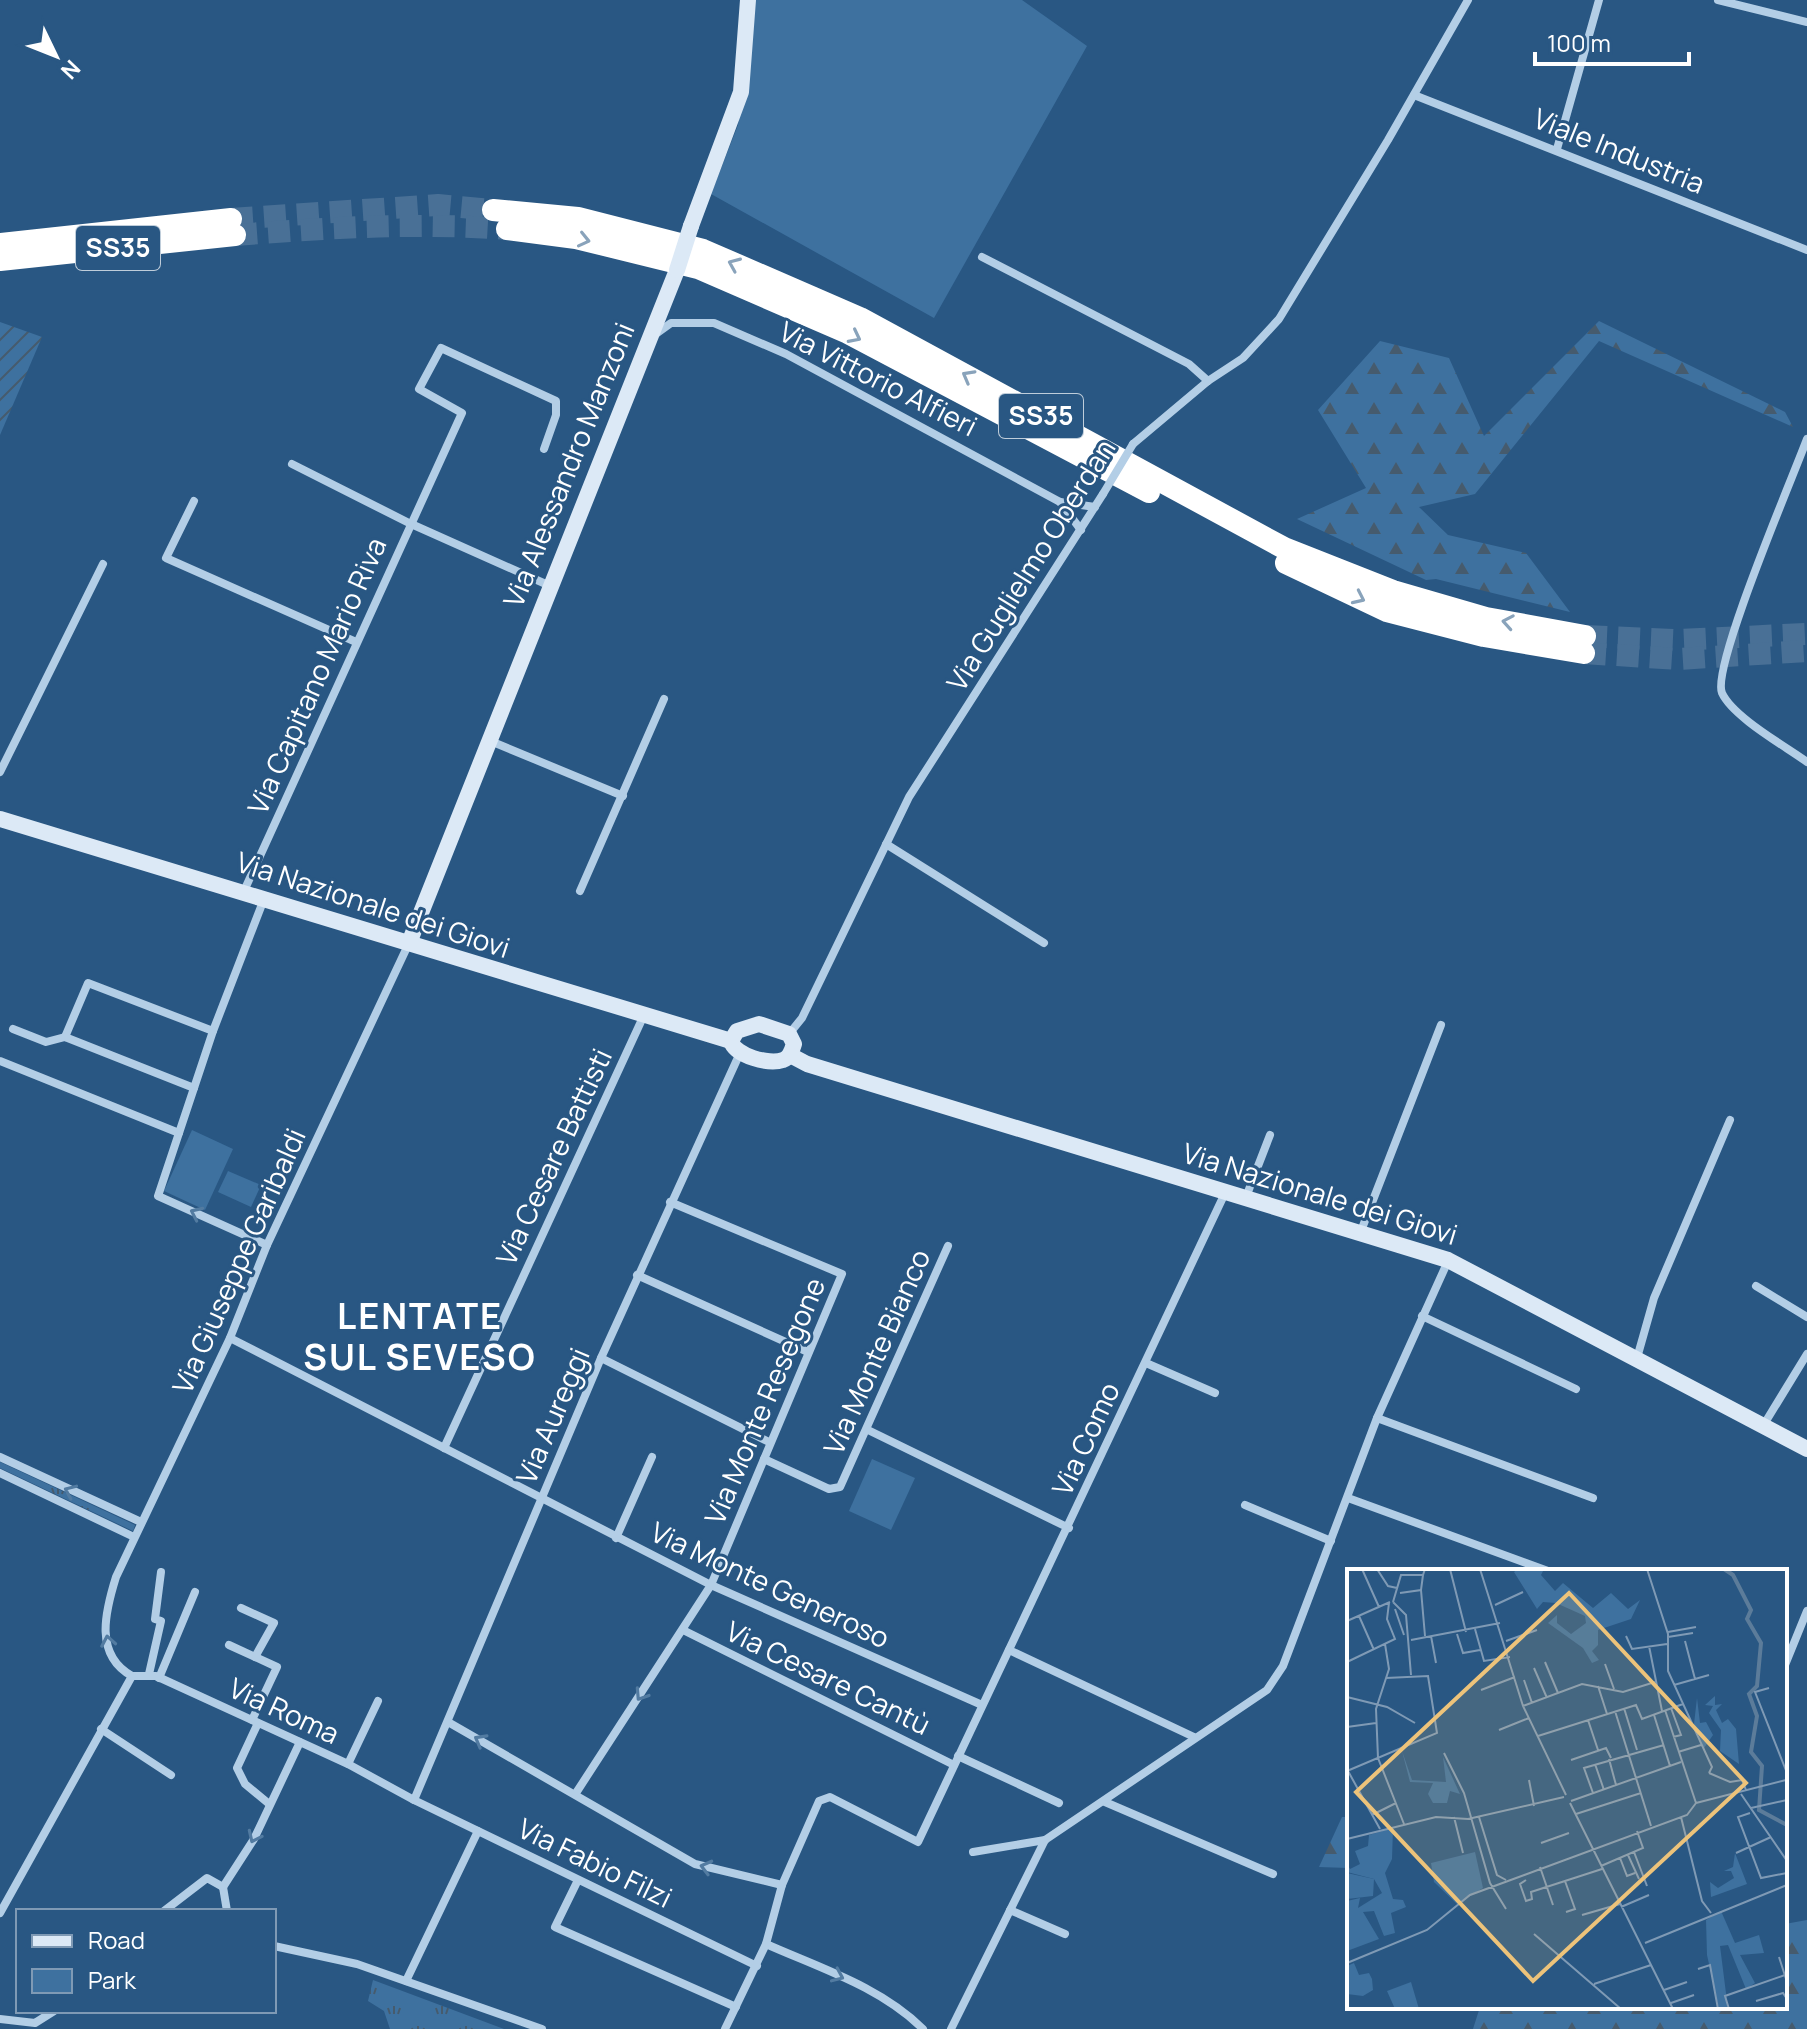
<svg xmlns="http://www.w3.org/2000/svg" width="1807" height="2029" font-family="Manrope,sans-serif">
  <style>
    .grass { fill: url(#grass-tufts) }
    .forest { fill: url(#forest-firs) }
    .park { fill: #3e719f }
    .garden { fill: url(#garden-furrows) }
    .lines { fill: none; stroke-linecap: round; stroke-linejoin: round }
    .highway-tunnel { stroke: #497096; stroke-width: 22; stroke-dasharray: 22 11; stroke-linecap: butt }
    .street { stroke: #b3cee6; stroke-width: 8 }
    .secondary { stroke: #dce9f6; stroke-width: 16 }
    .highway { stroke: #fff; stroke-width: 22 }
    .street-bridge { stroke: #b3cee6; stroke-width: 8 }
    .secondary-bridge { stroke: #dce9f6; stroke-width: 16 }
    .oneway { stroke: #89a3bb }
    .oneway2 { stroke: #527ba1 }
    .labels { text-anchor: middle; stroke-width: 6; stroke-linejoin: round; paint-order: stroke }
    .shield { fill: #295783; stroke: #bfcdda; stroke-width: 2 }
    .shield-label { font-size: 26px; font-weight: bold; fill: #fff }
    .street-label { font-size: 28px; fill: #fff; stroke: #295783 }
    .district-label { font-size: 36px; font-weight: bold; letter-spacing: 2px; fill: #fff; stroke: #295783 }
    .inset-river { fill: none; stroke: #5c7c9a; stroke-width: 4 }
    .inset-road { fill: none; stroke: #7f9ab5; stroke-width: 2 }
    .view { fill: #edc37a; fill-opacity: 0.15; stroke: #edc37a; stroke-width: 4 }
    .inset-edge { fill: none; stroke: #fff; stroke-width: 4 }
  </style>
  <defs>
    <pattern id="grass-tufts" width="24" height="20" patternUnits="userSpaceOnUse" patternTransform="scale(2)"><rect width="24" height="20" fill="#3e719f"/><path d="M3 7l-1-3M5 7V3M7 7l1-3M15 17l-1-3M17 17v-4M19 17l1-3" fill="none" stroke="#465b6d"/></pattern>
    <pattern id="forest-firs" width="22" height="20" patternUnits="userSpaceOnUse" patternTransform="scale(2)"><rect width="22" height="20" fill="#3e719f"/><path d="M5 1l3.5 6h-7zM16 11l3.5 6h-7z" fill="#465b6d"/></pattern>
    <pattern id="garden-furrows" width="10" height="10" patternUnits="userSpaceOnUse" patternTransform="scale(2)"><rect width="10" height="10" fill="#3e719f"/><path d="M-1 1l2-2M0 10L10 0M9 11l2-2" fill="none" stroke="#465b6d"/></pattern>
  </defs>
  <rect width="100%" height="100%" fill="#295783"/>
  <!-- grass -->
  <g class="grass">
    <polygon points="0,1462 135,1525 133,1531 0,1468"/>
    <polygon points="373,1980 504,2029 390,2029 384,2011 368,2001"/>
  </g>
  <!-- forest -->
  <g class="forest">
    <polygon points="1599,321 1785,412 1793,427 1599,341 1475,494 1419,507 1448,535 1526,553 1570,612 1436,579 1426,580 1297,519 1366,488 1318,410 1380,341 1449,358 1484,436"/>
    <polygon points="1342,1817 1349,1817 1349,1868 1319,1867"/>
    <polygon points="1807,1920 1807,2029 1473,2029 1480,2007 1785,2007 1785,1924"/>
  </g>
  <!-- park -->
  <g class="park">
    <polygon points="754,0 1022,0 1087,46 934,318 711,194 738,125"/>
    <polygon points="192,1130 233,1149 205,1210 164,1191"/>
    <polygon points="228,1171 261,1185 251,1207 218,1192"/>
    <polygon points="872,1459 915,1478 891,1530 849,1511"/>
  </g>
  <!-- garden -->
  <polygon class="garden" points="0,322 42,337 0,435"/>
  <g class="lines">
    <!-- highway-tunnel -->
    <g class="highway-tunnel">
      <polyline points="231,219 438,205 493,210"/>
      <path d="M235 235C327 228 415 222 507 229"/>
      <polyline points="1585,636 1676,640 1807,634"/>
      <polyline points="1584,653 1678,659 1807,651"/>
    </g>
    <!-- street -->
    <g class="street">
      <polyline points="1718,0 1807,22"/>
      <polyline points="1414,95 1807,250"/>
      <polyline points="1557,149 1599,0"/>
      <polyline points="982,257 1189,364 1208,381"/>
      <polyline points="653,336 671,323 714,323 786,354 1060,502 1095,507"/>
      <path d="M1807 439C1793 477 1711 668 1722 693 1733 717 1785 746 1807 762"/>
      <polyline points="1133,444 1208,381 1243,358 1279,319 1388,140 1468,0"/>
      <polyline points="292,464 409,523 548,585"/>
      <polyline points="194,501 166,558 356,642"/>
      <polyline points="1060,502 1081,530"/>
      <polyline points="488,740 623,796"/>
      <polyline points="0,772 103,564"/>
      <polyline points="886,844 1044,943"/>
      <polyline points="244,891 462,413 419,389 441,348 556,401 556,415 544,449"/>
      <polyline points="580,891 664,699"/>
      <polyline points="264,899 213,1031 158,1196 267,1245"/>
      <polyline points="13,1029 46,1042 65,1037 194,1088"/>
      <polyline points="789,1034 802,1018 909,797 1103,494"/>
      <polyline points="65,1037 88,983 213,1031"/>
      <polyline points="0,1061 179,1133"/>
      <polyline points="1246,1197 1270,1135"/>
      <polyline points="1361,1231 1441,1025"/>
      <polyline points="637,1275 808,1352"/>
      <polyline points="1756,1286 1807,1317"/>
      <polyline points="1422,1316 1576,1389"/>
      <polyline points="230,1338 711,1585 982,1705"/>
      <polyline points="601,1358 769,1442"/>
      <polyline points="1637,1358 1654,1298 1730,1120"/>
      <polyline points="1146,1363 1215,1393"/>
      <polyline points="1377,1418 1593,1498"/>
      <polyline points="1763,1426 1807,1354"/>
      <polyline points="868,1430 1069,1528"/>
      <polyline points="444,1448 644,1015"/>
      <polyline points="0,1457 141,1522"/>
      <polyline points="764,1459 829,1489 840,1487 948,1246"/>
      <polyline points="0,1473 134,1537"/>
      <polyline points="1348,1498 1548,1571"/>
      <polyline points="1245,1505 1331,1541"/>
      <polyline points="616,1538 652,1457"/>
      <polyline points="241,1608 274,1623 255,1657"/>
      <polyline points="683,1630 954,1765"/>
      <polyline points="229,1645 277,1667 252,1720"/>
      <polyline points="1009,1650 1194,1737"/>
      <polyline points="1785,1665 1807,1611"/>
      <polyline points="149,1674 161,1621 155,1619 161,1572"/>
      <path d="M132 1676C94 1655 105 1612 116 1577L230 1338 267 1245 409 943"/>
      <polyline points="132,1676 156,1676 348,1764 414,1800 757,1966"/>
      <polyline points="159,1678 195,1592"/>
      <polyline points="448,1722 695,1864 782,1885"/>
      <polyline points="258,1723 237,1768 245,1784 268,1803"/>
      <polyline points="101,1729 171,1775"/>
      <polyline points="958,1756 1059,1803"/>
      <polyline points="348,1764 378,1701"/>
      <polyline points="576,1793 711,1585 842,1274 670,1202"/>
      <polyline points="414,1800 601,1358 740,1053"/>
      <polyline points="1105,1802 1273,1874"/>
      <polyline points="973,1852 1045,1840"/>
      <polyline points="578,1880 555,1927 736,2007"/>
      <polyline points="223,1887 254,1839 300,1742"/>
      <polyline points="223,1887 227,1911"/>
      <polyline points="1010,1910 1065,1934"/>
      <polyline points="164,1911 207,1878 223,1887"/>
      <polyline points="0,1913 132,1676"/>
      <path d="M766 1944C820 1968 881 1987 923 2029"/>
      <polyline points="274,1946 357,1964 542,2029"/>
      <polyline points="406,1981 478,1831"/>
      <polyline points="0,2019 35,2023 54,2011"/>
      <polyline points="725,2029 766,1944 782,1885 819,1801 830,1797 918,1842 1226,1191"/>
      <polyline points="951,2029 1045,1840 1267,1690 1283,1666 1377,1418 1448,1261"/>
    </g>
    <!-- secondary -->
    <g class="secondary">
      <polyline points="691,226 741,92 748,0"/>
      <polyline points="0,819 731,1041"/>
      <polyline points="409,943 677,270"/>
      <path d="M759 1024 789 1034 794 1044C792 1050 790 1058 783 1060 769 1065 735 1056 731 1041L737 1031Z"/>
      <polyline points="790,1055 807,1064 1448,1260 1807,1449"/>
    </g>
    <!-- highway -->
    <g class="highway">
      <polyline points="493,210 578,218 703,250 860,318 1284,548 1393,591 1486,618 1585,636"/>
      <polyline points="507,229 576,238 698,268 848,333 1149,492"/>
      <polyline points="0,244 231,219"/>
      <polyline points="0,260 235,235"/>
      <polyline points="1286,563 1387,611 1484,636 1584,653"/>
    </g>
    <!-- street-bridge -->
    <polyline class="street-bridge" points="1103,494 1133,444"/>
    <!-- secondary-bridge -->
    <polyline class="secondary-bridge" points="677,270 691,226"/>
  </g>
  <!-- one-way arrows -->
  <defs><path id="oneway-chevron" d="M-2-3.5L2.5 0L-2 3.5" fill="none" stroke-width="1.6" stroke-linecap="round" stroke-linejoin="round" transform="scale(2)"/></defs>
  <g class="oneway">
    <use href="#oneway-chevron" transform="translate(584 240) rotate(13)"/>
    <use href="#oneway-chevron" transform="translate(734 264) rotate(-157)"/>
    <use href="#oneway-chevron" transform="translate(855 337) rotate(27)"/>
    <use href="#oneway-chevron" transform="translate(968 376) rotate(-151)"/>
    <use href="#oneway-chevron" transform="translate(1359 598) rotate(25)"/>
    <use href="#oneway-chevron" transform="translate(1508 622) rotate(-170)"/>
  </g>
  <g class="oneway2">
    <use href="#oneway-chevron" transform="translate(196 1213) rotate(-155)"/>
    <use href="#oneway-chevron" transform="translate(70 1491) rotate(-156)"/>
    <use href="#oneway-chevron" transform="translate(108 1641) rotate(-100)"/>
    <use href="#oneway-chevron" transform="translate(641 1695) rotate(123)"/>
    <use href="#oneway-chevron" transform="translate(480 1740) rotate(-151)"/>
    <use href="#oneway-chevron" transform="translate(254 1837) rotate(115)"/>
    <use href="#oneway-chevron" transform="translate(706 1867) rotate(-165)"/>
    <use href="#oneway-chevron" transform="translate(838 1976) rotate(24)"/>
  </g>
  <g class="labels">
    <!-- shield labels -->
    <g class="shield">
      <rect x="76" y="226" width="84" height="44" rx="6"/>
      <rect x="999" y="394" width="84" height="44" rx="6"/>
    </g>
    <g class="shield-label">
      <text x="118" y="257">SS35</text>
      <text x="1041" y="425">SS35</text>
    </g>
    <!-- street labels -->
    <g class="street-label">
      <text transform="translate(1619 151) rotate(22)" y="10">Viale Industria</text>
      <text transform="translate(878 379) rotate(27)" y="10">Via Vittorio Alfieri</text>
      <text transform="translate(569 465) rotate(-68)" y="10">Via Alessandro Manzoni</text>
      <text transform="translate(1031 565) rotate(-58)" y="10">Via Guglielmo Oberdan</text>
      <text transform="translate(317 676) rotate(-66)" y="10">Via Capitano Mario Riva</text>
      <text transform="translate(373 905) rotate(18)" y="10">Via Nazionale dei Giovi</text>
      <text transform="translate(554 1157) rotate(-65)" y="10">Via Cesare Battisti</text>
      <text transform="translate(1320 1194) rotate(17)" y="10">Via Nazionale dei Giovi</text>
      <text transform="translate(239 1261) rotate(-66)" y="10">Via Giuseppe Garibaldi</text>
      <text transform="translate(877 1352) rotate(-66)" y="10">Via Monte Bianco</text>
      <text transform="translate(765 1401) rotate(-67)" y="10">Via Monte Resegone</text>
      <text transform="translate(553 1416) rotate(-67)" y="10">Via Aureggi</text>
      <text transform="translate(1086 1439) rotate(-65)" y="10">Via Como</text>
      <text transform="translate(770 1585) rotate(25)" y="10">Via Monte Generoso</text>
      <text transform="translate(828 1678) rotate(26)" y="10">Via Cesare Cantù</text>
      <text transform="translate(284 1711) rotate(25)" y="10">Via Roma</text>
      <text transform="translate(595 1863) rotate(26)" y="10">Via Fabio Filzi</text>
    </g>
    <!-- district labels -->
    <g class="district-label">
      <text x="420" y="1329">LENTATE<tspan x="420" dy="41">SUL SEVESO</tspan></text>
    </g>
  </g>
  <!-- overview -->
  <g transform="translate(1347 1569)">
    <rect width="440" height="440" fill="#295783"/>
    <path d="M368 127V136L375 135 369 141 375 154 381 150 389 160 392 195 373 182 374 161 362 144 366 137 358 136ZM350 129 353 154 359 153 366 166 357 179 347 155Z" fill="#3e719f"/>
    <path d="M171 0H197L194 6 208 22 216 14 246 39 264 24 281 40 293 31 284 50 251 61V76L245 82 252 91 245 94 236 79 201 54 210 46V54L224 65 239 54 238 47 209 34 196 33 190 40 167 3ZM55 182 65 211 99 213 96 188 113 225 103 222 100 234H86L81 225 86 214 63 213ZM46 259 45 290 38 304 46 330 56 331 59 338 44 344 48 364 37 367 27 342 16 343 32 370 0 382V332L13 329 11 339 35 324 27 310 0 303V295L3 300 13 295 8 282 21 277 22 266ZM388 284 400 315 364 328 363 313 371 319 387 309 384 302H377L386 298ZM374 342 388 374 412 366 417 384 393 386 408 414 399 420 381 376 373 377 381 440H372L360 386 359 351ZM7 394 12 406 22 404 25 410 26 421 16 427 0 425V397Z" fill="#3e719f"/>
    <path d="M0 304 27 310 26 327 0 330Z" fill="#3e719f"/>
    <path d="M128 283 136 319 110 335 87 313 84 294ZM64 413 72 440H48L40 422Z" fill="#3e719f"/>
    <path class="inset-river" d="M377 0 386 6 404 41 400 50 414 74 410 117 402 125 410 147 404 183 415 197 412 241 440 256"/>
    <path class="inset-road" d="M15 0 32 38M30 0 41 17 50 19M103 0 119 63M133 0 176 137 219 226M300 0 321 65V102L365 198 362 204M74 21 78 67M53 24 74 21 76 6M46 33 59 46 64 106M46 33 54 6H76L78 0M148 36 176 23M48 40 57 66M12 47 27 81M0 52 43 33M128 60 137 92 163 88M321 63 349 58M110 65 116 84 133 81M84 67 89 94M279 67 285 80 320 75M321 68 346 64M64 71 153 54M159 72 190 61M338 72 348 110M38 75 42 100 29 140 31 189 57 255M302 77 315 142M0 93 48 70 40 50 42 34M198 93 211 124M258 95 267 120M187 99 200 129M177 111 185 134M327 116 362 106M251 117 260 145M422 119 408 123 440 204M134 121 168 108M0 128 40 138 68 154M176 137 235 115 276 123 308 113M277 139 290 181M324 139 334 166 326 168M318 141 349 234M268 142 304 257M307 146 323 197M241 151 251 181M0 158 29 154M152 161 182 149M191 167 289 136 295 150 336 135M331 183 354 176M97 184 117 224 143 314 159 340M262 190 269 216M224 191 259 179 264 189M248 195 257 221M0 202 90 164 81 107 39 109M1 202 33 260M362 204 383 213 395 211 399 221M182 211 187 237M246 224 237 199 317 176M394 225 440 292M224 232 334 193M223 234 326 440M349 234 439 211M404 239 440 231M403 244 391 248 414 309 440 304M229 245 294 224M25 246 49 234M107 248 116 284M132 248 150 306 159 311M334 248 355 332 364 344M0 270 89 248 121 250 217 228M194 274 222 264M287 283 300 317M389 284 424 268M281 286 292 310M273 289 280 307 288 304M254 297 296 279 290 262M193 298 206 336M179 311 173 315 179 332 185 330 184 323 255 300M218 312 228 340 219 343M274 338 302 326M235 346 273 335M187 365 274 440M298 374 440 316M432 388 440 413M0 394 80 361 123 326 340 246 349 234M351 400 363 396 371 440M247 415 304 396M317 421 340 413M409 432 436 424 440 430M324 434 347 426M382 440 378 427 438 406"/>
    <path class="view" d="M222 24 399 214 186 412 9 223Z"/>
    <rect width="440" height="440" class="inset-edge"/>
  </g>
  <!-- legend -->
  <rect x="16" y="1909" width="260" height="104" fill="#295783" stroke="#7f9ab5" stroke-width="2"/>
  <rect x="32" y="1935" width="40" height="12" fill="#dce9f6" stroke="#7f9ab5" stroke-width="2"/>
  <text x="88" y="1949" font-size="24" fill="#ffffff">Road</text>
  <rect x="32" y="1969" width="40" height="24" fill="#3e719f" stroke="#7f9ab5" stroke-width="2"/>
  <text x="88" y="1989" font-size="24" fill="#ffffff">Park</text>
  <!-- north arrow -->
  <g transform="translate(56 56) rotate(133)" stroke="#295783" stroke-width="6" paint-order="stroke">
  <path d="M0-6L14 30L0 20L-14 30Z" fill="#ffffff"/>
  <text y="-12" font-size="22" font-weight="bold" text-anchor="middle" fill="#ffffff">N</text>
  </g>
  <!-- scale -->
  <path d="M1535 52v12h154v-12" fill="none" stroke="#ffffff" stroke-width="4"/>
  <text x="1547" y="52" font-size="24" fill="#ffffff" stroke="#295783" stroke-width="6" paint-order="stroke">100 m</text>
</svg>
